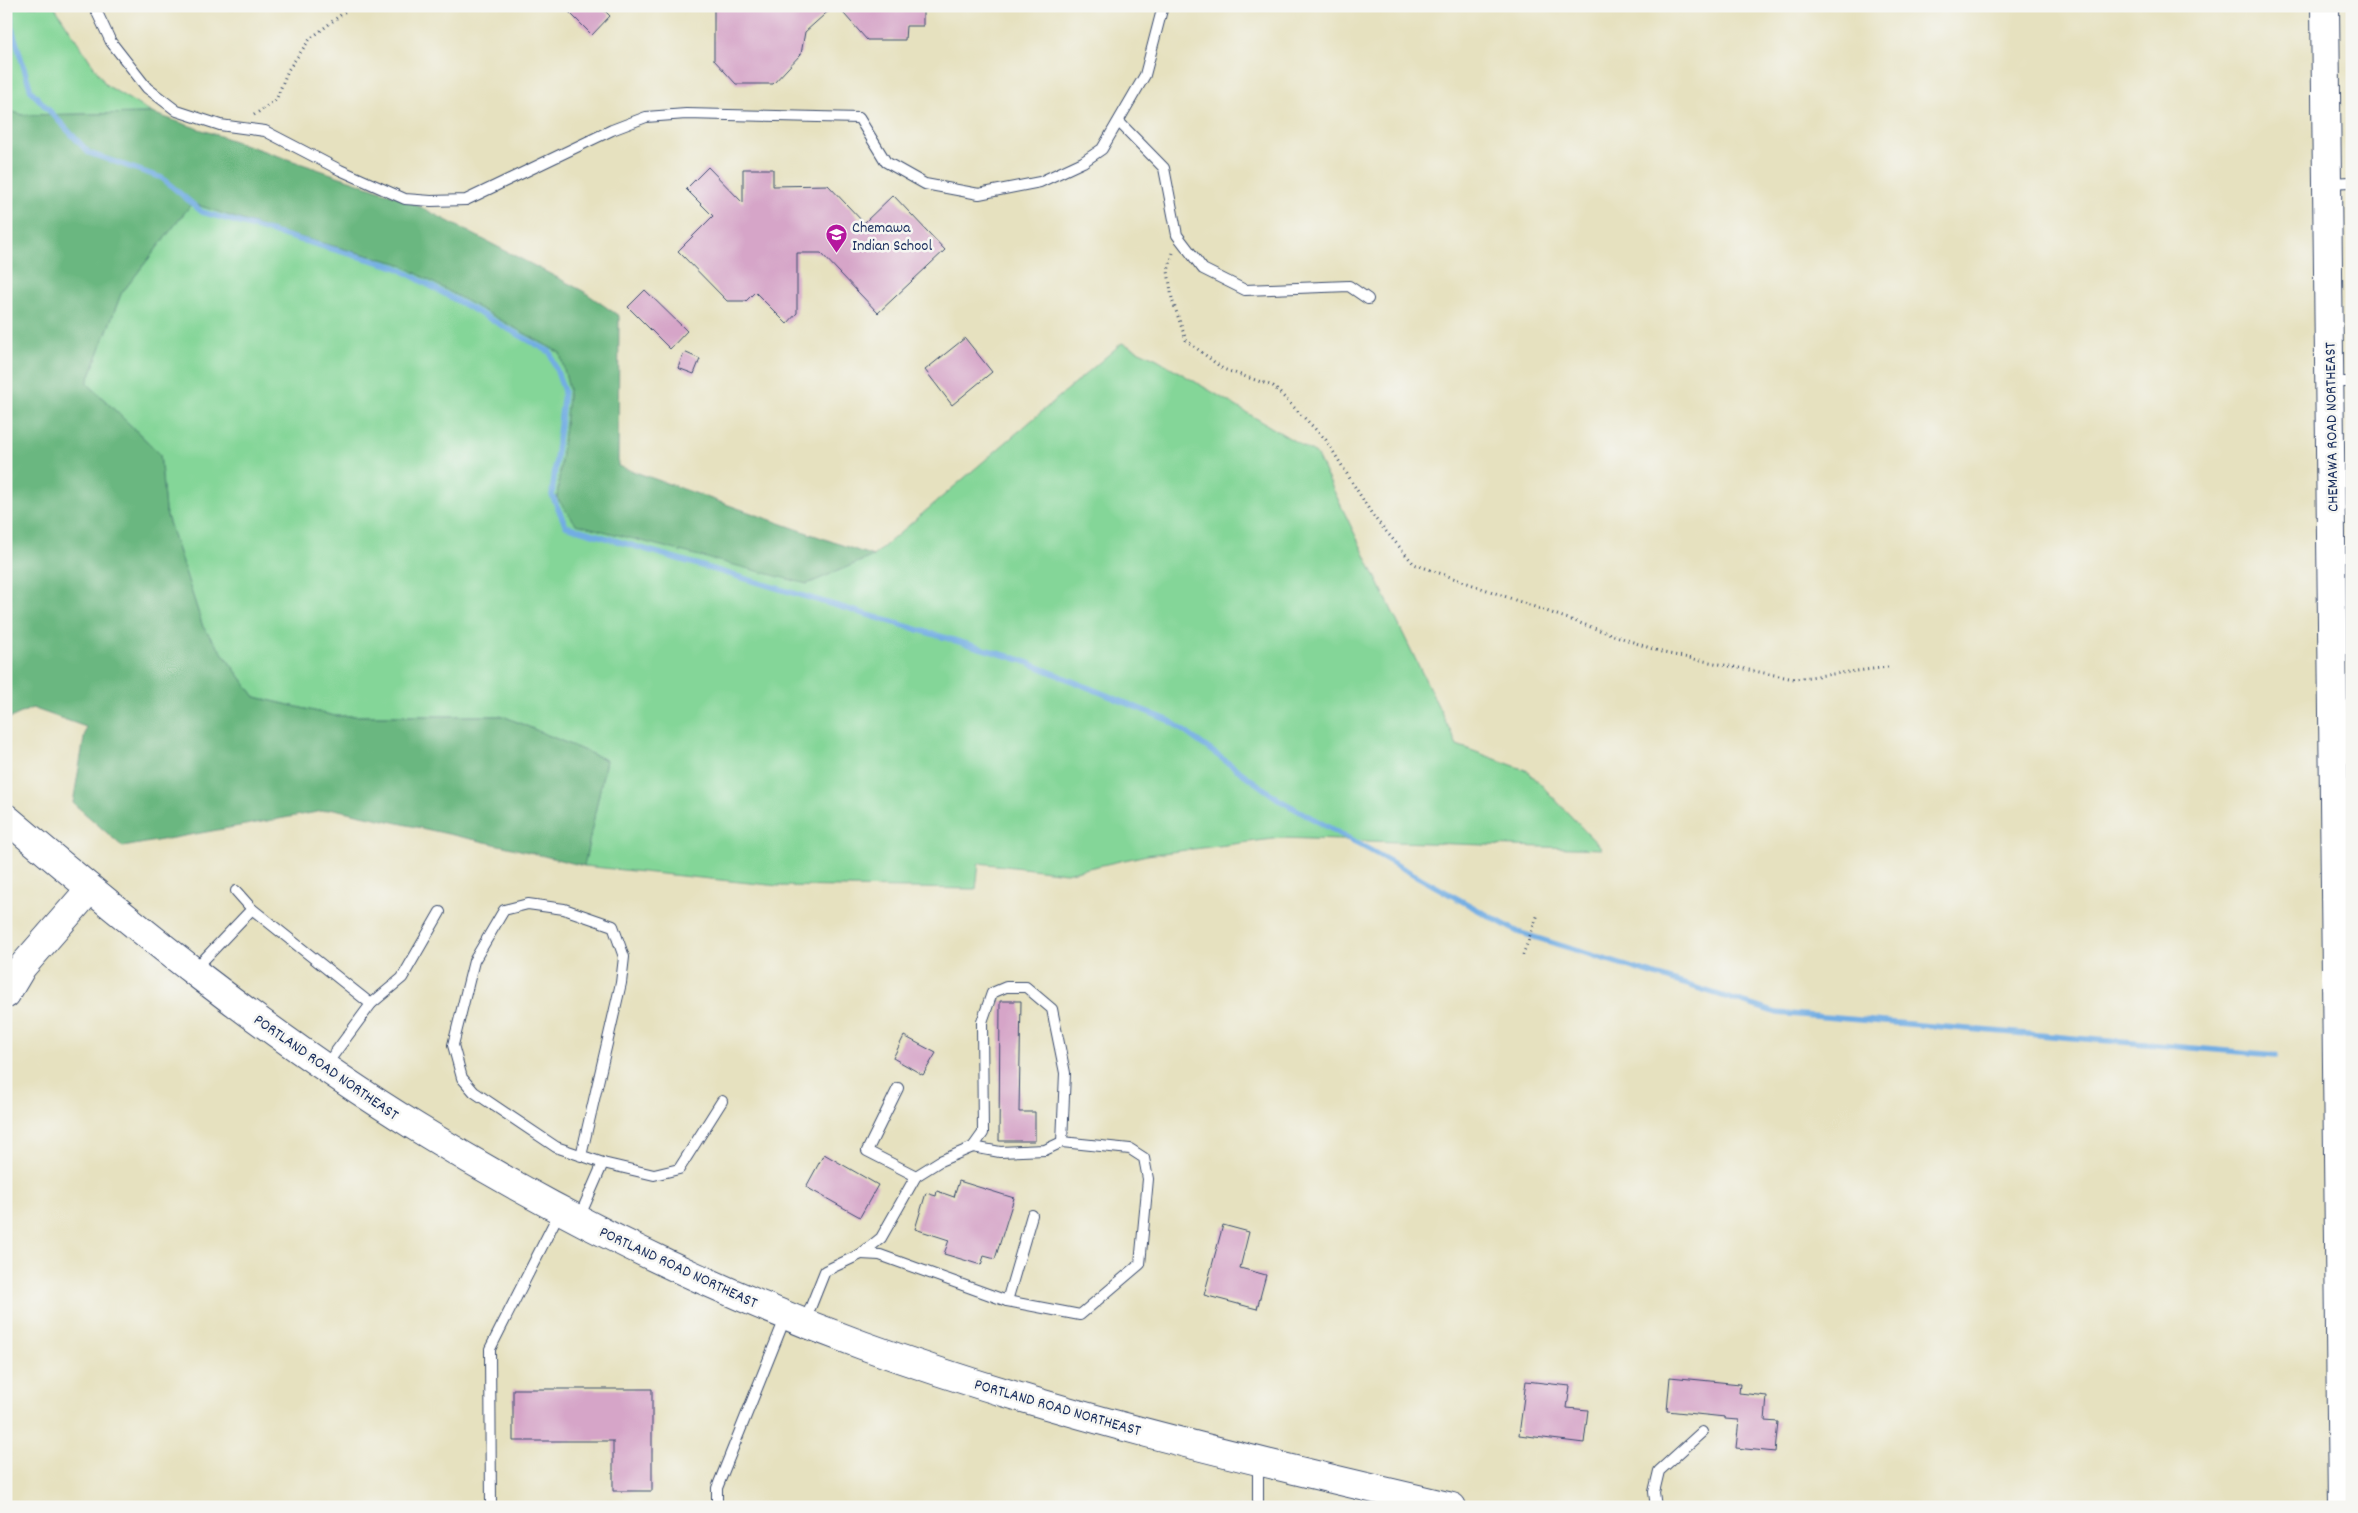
<svg xmlns="http://www.w3.org/2000/svg" width="2358" height="1513" font-family="Dekko,sans-serif">
  <style>
    .green { fill: #84d698; stroke: #50827b }
    .forest { fill: #6bb780; stroke: #43736f }
    .lines { fill: none; stroke-linecap: round; stroke-linejoin: round }
    .stream { stroke: #72ade3; stroke-width: 5.5 }
    .building { fill: #d6a5c8 }
    .lane-casing { stroke: #394a6d; stroke-width: 12 }
    .secondary-casing { stroke: #394a6d; stroke-width: 30 }
    .primary-casing { stroke: #394a6d; stroke-width: 30 }
    .path { stroke: #394a6d; stroke-width: 3; stroke-dasharray: 1 4; stroke-linecap: butt }
    .lane { stroke: #fff; stroke-width: 10 }
    .secondary { stroke: #fff; stroke-width: 28 }
    .primary { stroke: #fff; stroke-width: 28 }
    .labels { text-anchor: middle; stroke-width: 5; stroke-linejoin: round; paint-order: stroke }
    .poi-label { font-size: 16px; fill: #1b2f5e; stroke: #f6f6f2; text-anchor: start }
    .street-label { font-size: 16px; fill: #1b2f5e; stroke: #f6f6f2 }
  </style>
  <rect width="100%" height="100%" fill="#f6f6f2"/>
  <filter id="ink" filterUnits="userSpaceOnUse"><feTurbulence type="fractalNoise" baseFrequency=".02" numOctaves="2"/><feDisplacementMap in="SourceGraphic" scale="10" xChannelSelector="R" yChannelSelector="G"/><feConvolveMatrix kernelMatrix="1 2 1 2 8 2 1 2 1" color-interpolation-filters="sRGB"/></filter>
  <filter id="wash" filterUnits="userSpaceOnUse"><feTurbulence type="fractalNoise" baseFrequency=".0096" numOctaves="4" result="noise"/><feDisplacementMap in="SourceGraphic" scale="20" xChannelSelector="R" yChannelSelector="G"/><feGaussianBlur stdDeviation="1.12" result="paint"/><feColorMatrix in="noise" values="0 0 0 0 0 0 0 0 0 0 0 0 0 0 0 0 0 1.4 0 .05"/><feComposite in="paint" operator="in"/></filter>
  <g filter="url(#wash)">
    <rect width="100%" height="100%" fill="#e6e1bf"/>
    <!-- green -->
    <g class="green">
      <polygon points="6,6 54,6 106,85 152,113 23,115 6,110"/>
      <polygon points="192,203 272,230 398,263 560,353 569,389 557,498 807,584 873,556 1122,343 1157,359 1316,454 1457,745 1528,771 1602,849 1281,838 1147,855 1066,873 979,863 976,889 779,886 584,866 606,760 503,716 335,716 255,697 203,627 165,510 160,454 87,383 121,294"/>
    </g>
    <!-- forest -->
    <polygon class="forest" points="6,110 23,115 152,113 405,199 583,291 619,316 618,466 873,556 807,584 576,524 557,498 569,389 560,353 398,263 272,230 192,203 121,294 87,383 160,454 165,510 203,627 255,697 335,716 503,716 606,760 584,866 508,847 334,809 123,847 73,803 86,727 32,708 6,720"/>
    <g class="lines">
      <!-- stream -->
      <polyline class="stream" points="11,6 11,25 31,91 89,153 162,178 202,212 396,267 550,352 564,391 552,495 566,526 1021,660 1170,721 1281,801 1518,932 1777,1013 2276,1055"/>
    </g>
    <g id="blocks">
      <!-- building -->
      <g class="building">
        <polygon points="563,6 600,6 610,16 592,35"/>
        <polygon points="714,6 834,6 805,32 801,54 773,84 736,84 714,60"/>
        <polygon points="837,6 923,6 923,26 906,26 905,40 867,40"/>
        <polygon points="708,167 743,203 743,169 773,169 773,186 828,185 864,223 893,195 945,250 878,313 821,253 797,253 797,313 787,324 755,292 746,301 727,301 678,251 713,216 686,189"/>
        <polygon points="645,290 687,331 670,349 628,307"/>
        <polygon points="965,338 992,372 952,405 925,370"/>
        <polygon points="684,352 700,359 694,374 678,368"/>
        <polygon points="1000,1001 1021,1001 1019,1112 1035,1112 1035,1141 999,1141"/>
        <polygon points="904,1036 936,1053 923,1075 893,1058"/>
        <polygon points="824,1154 878,1185 860,1217 806,1187"/>
        <polygon points="959,1181 1014,1198 995,1259 984,1256 981,1265 944,1254 949,1240 915,1229 926,1193 936,1196 937,1191 954,1197"/>
        <polygon points="1223,1225 1249,1232 1240,1268 1266,1275 1257,1309 1204,1295"/>
        <polygon points="1670,1377 1740,1384 1739,1393 1767,1396 1765,1421 1778,1422 1775,1452 1736,1448 1739,1420 1725,1419 1725,1417 1667,1411"/>
        <polygon points="1526,1381 1570,1386 1567,1408 1588,1410 1584,1443 1519,1435"/>
        <polygon points="513,1389 652,1389 652,1491 613,1491 613,1441 513,1441"/>
      </g>
    </g>
  </g>
  <g filter="url(#ink)">
    <use href="#blocks" fill-opacity="0" stroke="#394a6d" stroke-width="1"/>
    <g class="lines">
      <defs>
        <g id="lane">
          <polyline points="94,6 111,42 147,88 177,111 220,125 265,131 340,170 405,199 431,201 466,200 612,130 646,117 686,114 859,118 886,162 925,184 979,194 1040,182 1083,162 1102,149 1145,75 1163,6"/>
          <polyline points="1119,122 1164,168 1177,235 1203,269 1245,290 1349,286 1368,299"/>
          <polyline points="2328,183 2352,182"/>
          <polyline points="2330,382 2352,382"/>
          <polyline points="236,891 252,909 371,1004"/>
          <polyline points="194,970 252,909"/>
          <polyline points="326,1065 371,1004 402,978 440,912"/>
          <polyline points="973,1147 1000,1152 1045,1150 1062,1142 1130,1149 1144,1158 1148,1179 1140,1264 1080,1315 1007,1301"/>
          <polyline points="603,1163 654,1175 679,1169 722,1101"/>
          <polyline points="916,1176 940,1161 973,1147 983,1133 982,1022 992,993 1006,987 1026,987 1052,1009 1065,1073 1062,1142"/>
          <polyline points="579,1218 603,1163 556,1147 474,1092 462,1078 453,1045 474,961 504,910 528,904 564,909 613,926 624,957 621,983 581,1156"/>
          <polyline points="861,1254 880,1255 1007,1301 1032,1215"/>
          <polyline points="805,1321 825,1271 861,1254 881,1238 916,1176 867,1151 898,1088"/>
          <polyline points="491,1507 490,1349 560,1211"/>
          <polyline points="717,1507 717,1488 786,1316"/>
          <polyline points="1258,1507 1258,1463"/>
          <polyline points="1656,1507 1654,1492 1659,1471 1702,1432"/>
        </g>
        <polyline id="secondary" points="6,994 22,967 90,889"/>
        <g id="primary">
          <polyline points="2325,6 2342,1507"/>
          <path d="M6 818C136 928 270 1037 416 1127 556 1214 707 1288 862 1345 1054 1415 1254 1461 1452 1507"/>
        </g>
      </defs>
      <!-- lane casing -->
      <use href="#lane" class="lane-casing"/>
      <!-- secondary casing -->
      <use href="#secondary" class="secondary-casing"/>
      <!-- primary casing -->
      <use href="#primary" class="primary-casing"/>
      <!-- path -->
      <g class="path">
        <polyline points="254,115 276,100 288,70 310,39 352,6"/>
        <polyline points="1173,253 1168,271 1172,299 1186,340 1223,369 1273,386 1326,440 1373,516 1414,564 1664,653 1794,679 1888,667"/>
        <polyline points="1523,955 1538,914"/>
      </g>
      <!-- lane -->
      <use href="#lane" class="lane"/>
      <!-- secondary -->
      <use href="#secondary" class="secondary"/>
      <!-- primary -->
      <use href="#primary" class="primary"/>
    </g>
  </g>
  <!-- icons -->
  <defs>
    <symbol id="school-pin" viewBox="-11 -11 22 30"><path d="M0 17L-7.5 6A9.5 9.5 0 1 1 7.5 6Z" fill="#b5179e" stroke="#f6f6f2"/><path d="M0-5L7-2L0 1L-7-2ZM-4 1L0 2.5L4 1V4Q0 6-4 4Z" fill="#fff"/></symbol>
  </defs>
  <g fill-rule="evenodd">
    <use href="#school-pin" x="824" y="222" width="25" height="34"/>
  </g>
  <g class="labels">
    <!-- poi labels -->
    <g class="poi-label">
      <text x="852" y="232">Chemawa<tspan x="852" dy="18">Indian School</tspan></text>
    </g>
    <!-- street labels -->
    <g class="street-label">
      <text transform="translate(2330 427) rotate(-91)" y="6">CHEMAWA ROAD NORTHEAST</text>
      <text transform="translate(327 1066) rotate(35)" y="6">PORTLAND ROAD NORTHEAST</text>
      <text transform="translate(679 1266) rotate(25)" y="6">PORTLAND ROAD NORTHEAST</text>
      <text transform="translate(1058 1406) rotate(16)" y="6">PORTLAND ROAD NORTHEAST</text>
    </g>
  </g>
  <!-- margin -->
  <rect width="2358" height="1513" fill="none" stroke="#f6f6f2" stroke-width="25"/>
</svg>
